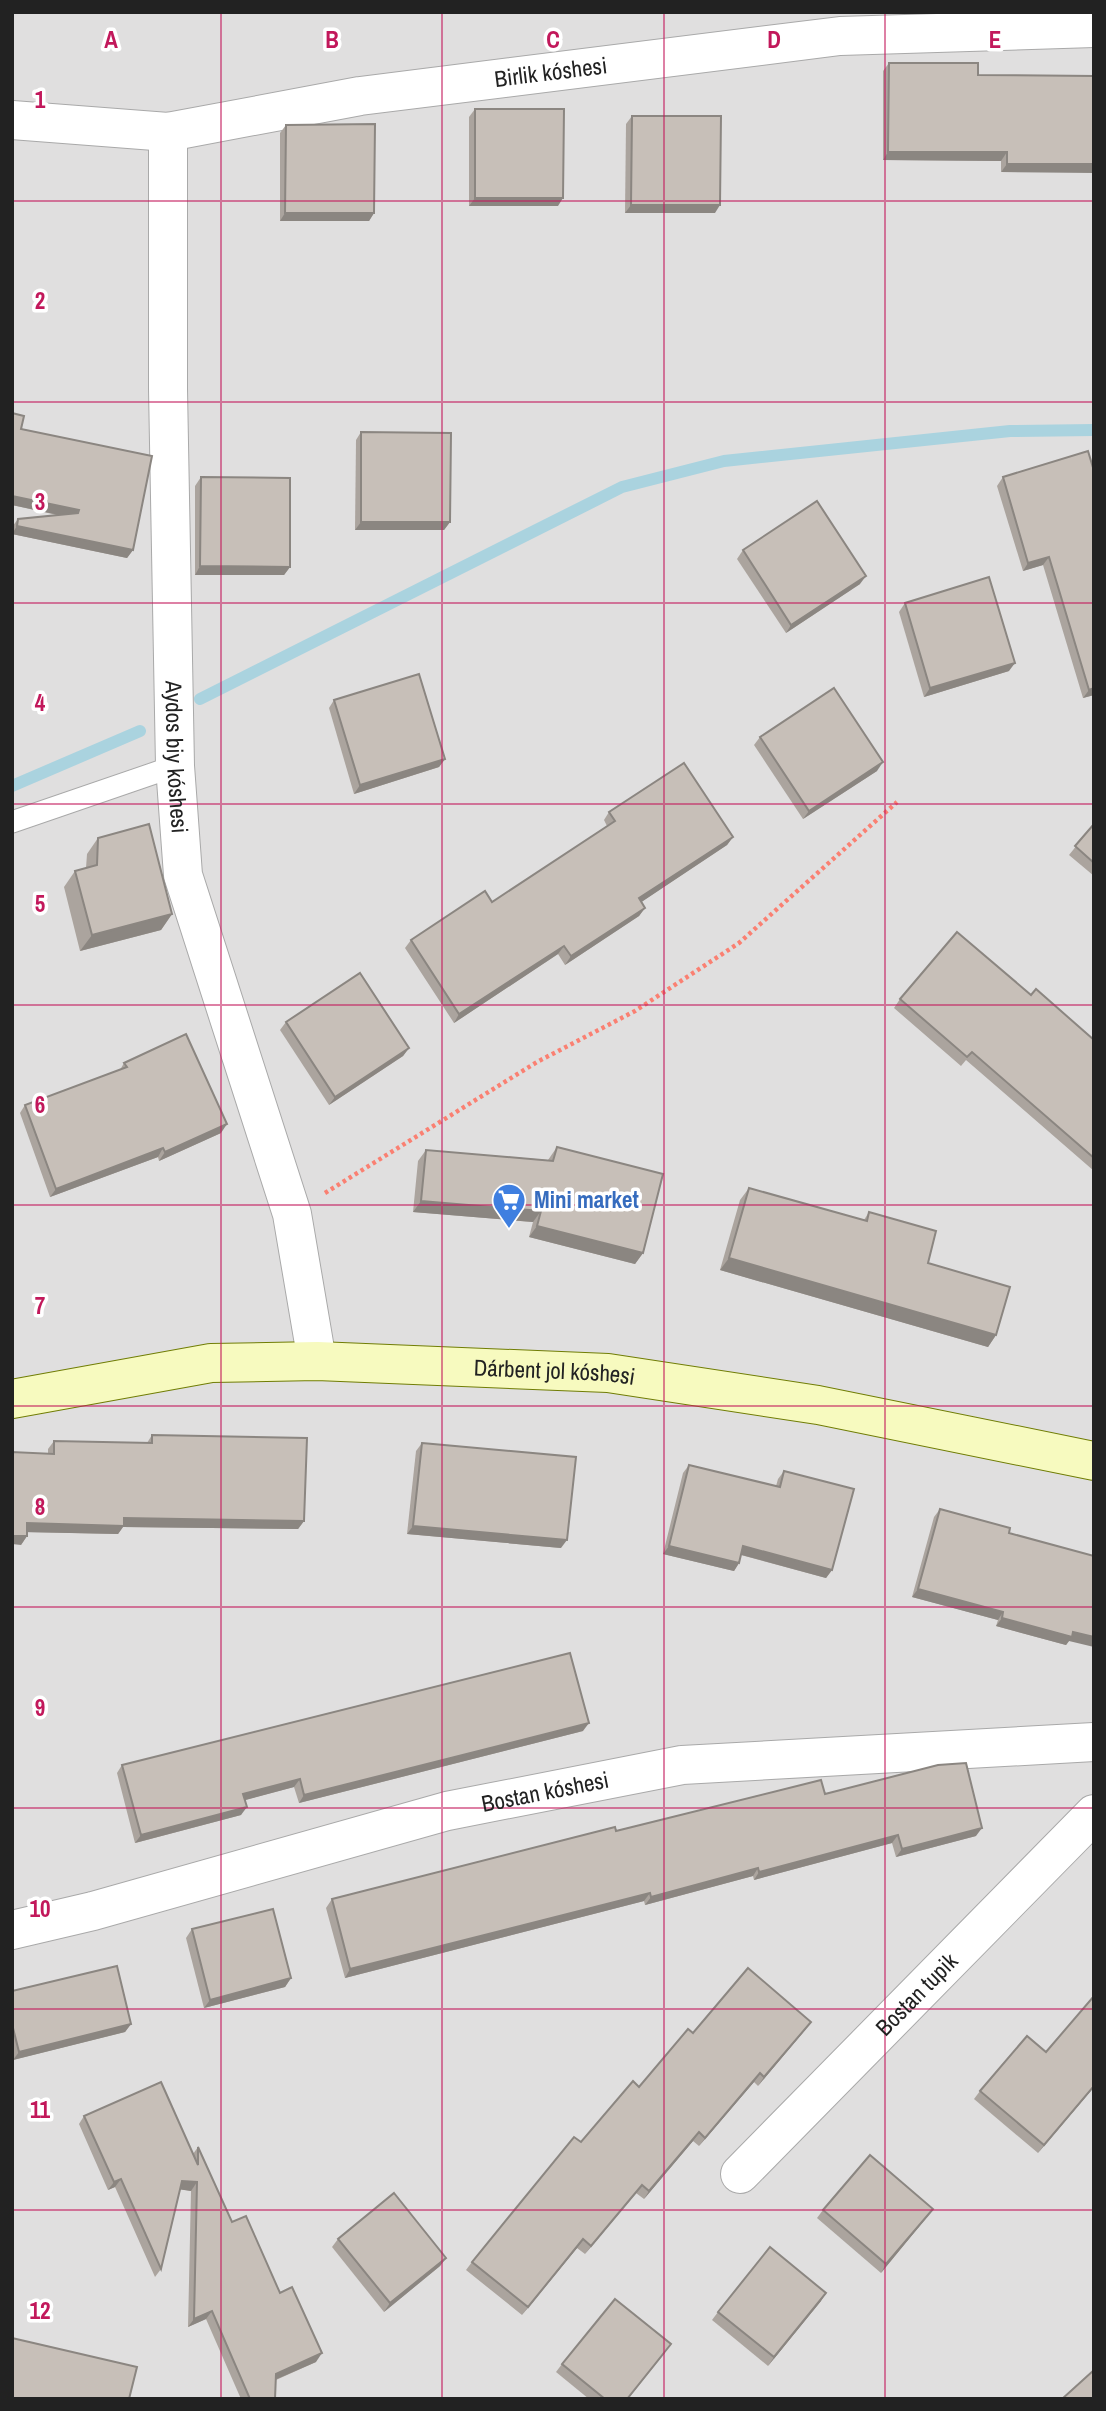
<svg xmlns="http://www.w3.org/2000/svg" width="1106" height="2411" font-family="'Archivo Narrow',sans-serif">
  <style>
    .residential { fill: #e0dfdf }
    .lines { fill: none; stroke-linecap: round; stroke-linejoin: round }
    .stream { stroke: #aad3df; stroke-width: 12 }
    .lane-casing { stroke: #a9a9a9; stroke-width: 23 }
    .street-casing { stroke: #a9a9a9; stroke-width: 40 }
    .secondary-casing { stroke: #707d05; stroke-width: 40 }
    .path { stroke: #fa8072; stroke-width: 4.5; stroke-dasharray: 3.5 3.5; stroke-linecap: butt }
    .lane { stroke: #fff; stroke-width: 21 }
    .street { stroke: #fff; stroke-width: 38 }
    .secondary { stroke: #f7fabf; stroke-width: 38 }
    .wall { fill: #aba49e }
    .shaded-wall { fill: #8b8681 }
    .building { fill: #c7bfb8; stroke: #8b8681; stroke-width: 2 }
    .grid { fill: none; stroke: #c2185b; stroke-width: 2; stroke-opacity: 0.55 }
    .labels { text-anchor: middle; stroke-width: 7; stroke-linejoin: round; paint-order: stroke }
    .street-label { font-size: 23px; fill: #222; stroke: #fff }
    .shop-label { font-size: 23px; font-weight: bold; fill: #366cbe; stroke: #fff; text-anchor: start }
    .grid-label { font-size: 23px; text-anchor: middle; font-weight: bold; fill: #c2185b; stroke: #fff; stroke-width: 7; stroke-linejoin: round; paint-order: stroke }
  </style>
  <rect width="100%" height="100%" fill="#f2efe9"/>
  <!-- residential -->
  <rect class="residential" x="12" y="12" width="1082" height="2387"/>
  <g class="lines">
    <!-- stream -->
    <g class="stream">
      <polyline points="200,699 622,487 724,461 1010,431 1094,430"/>
      <polyline points="12,786 140,731"/>
    </g>
    <defs>
      <polyline id="lane" points="12,822 175,766"/>
      <g id="street">
        <path id="s1" d="M12 120 168 132 360 96 840 36 1094 28"/>
        <path id="s2" d="M168 132V389L175 766 183 875 292 1214 317 1361"/>
        <path id="s3" d="M12 1930 93 1911 447 1811 682 1765 1094 1742"/>
        <path id="s4" d="M740 2174 1094 1814"/>
      </g>
      <g id="secondary">
        <path id="s5" d="M12 1399 211 1363 317 1361 608 1373 818 1405 1094 1461"/>
      </g>
    </defs>
    <!-- lane casing -->
    <use href="#lane" class="lane-casing"/>
    <!-- street casing -->
    <use href="#street" class="street-casing"/>
    <!-- secondary casing -->
    <use href="#secondary" class="secondary-casing"/>
    <!-- path -->
    <polyline class="path" points="325,1193 537,1062 635,1011 739,943 897,802"/>
    <!-- lane -->
    <use href="#lane" class="lane"/>
    <!-- street -->
    <use href="#street" class="street"/>
    <!-- secondary -->
    <use href="#secondary" class="secondary"/>
  </g>
  <!-- wall -->
  <g class="wall">
    <polygon points="889,63 978,75 1094,76 1001,172 1001,161 883,160 883,71"/>
    <polygon points="475,109 558,206 469,206 469,117"/>
    <polygon points="632,116 715,213 625,213 626,124"/>
    <polygon points="286,125 374,213 369,221 280,221 280,133"/>
    <polygon points="12,413 21,429 133,550 127,558 12,534 12,527 18,519 57,515 12,505"/>
    <polygon points="361,432 450,522 444,530 355,530 356,440"/>
    <polygon points="1094,471 1094,695 1083,698 1043,565 1023,571 997,486 1003,477"/>
    <polygon points="201,477 290,567 284,575 195,575 195,486"/>
    <polygon points="743,550 860,584 786,633 737,559"/>
    <polygon points="905,603 1009,671 924,697 899,612"/>
    <polygon points="334,700 445,759 439,767 354,794 329,708"/>
    <polygon points="760,737 877,771 803,819 754,745"/>
    <polygon points="609,812 733,837 727,845 641,902 645,908 639,916 565,965 558,954 454,1023 405,948 411,940 492,902 607,826 604,820"/>
    <polygon points="1094,824 1094,876 1069,855"/>
    <polygon points="98,838 172,914 161,930 80,951 64,887 75,871 86,868 87,854"/>
    <polygon points="1031,995 1094,1040 1094,1171 966,1060 961,1066 894,1008 900,999"/>
    <polygon points="286,1022 409,1048 403,1056 329,1105 280,1030"/>
    <polygon points="124,1063 221,1133 159,1161 158,1157 50,1197 20,1113 25,1105 120,1070"/>
    <polygon points="557,1147 643,1253 635,1264 529,1237 533,1222 413,1212 418,1161 426,1150 548,1160"/>
    <polygon points="749,1188 864,1220 869,1212 928,1263 996,1335 988,1347 720,1270 740,1200"/>
    <polygon points="152,1435 304,1521 298,1529 123,1527 118,1534 27,1532 27,1536 21,1545 48,1454 48,1449 54,1441 147,1443"/>
    <polygon points="422,1443 561,1548 407,1534 416,1451"/>
    <polygon points="689,1465 776,1486 778,1479 784,1471 832,1570 826,1578 741,1555 739,1563 734,1571 663,1554 683,1473"/>
    <polygon points="940,1509 1069,1641 1066,1645 996,1626 998,1620 912,1597 934,1517"/>
    <polygon points="583,1731 299,1803 294,1787 245,1800 241,1815 135,1843 117,1773 122,1765"/>
    <polygon points="825,1794 976,1836 896,1857 892,1843 754,1880 753,1876 645,1905 644,1901 345,1978 326,1908 332,1899 616,1831"/>
    <polygon points="192,1929 291,1978 285,1987 204,2008 186,1938"/>
    <polygon points="12,1991 131,2024 125,2032 13,2060"/>
    <polygon points="805,2030 758,2086 754,2082 699,2146 693,2141 644,2199 636,2193 585,2254 577,2248 522,2315 466,2270 472,2262 581,2142 693,2033"/>
    <polygon points="1046,2052 1094,2087 1038,2153 974,2099 980,2091"/>
    <polygon points="84,2116 193,2154 198,2147 232,2222 280,2293 316,2362 276,2380 275,2399 241,2399 206,2319 188,2327 191,2191 180,2189 161,2269 155,2277 115,2187 108,2190 79,2124"/>
    <polygon points="933,2209 881,2273 817,2218 823,2210"/>
    <polygon points="338,2239 446,2258 440,2266 384,2312 332,2247"/>
    <polygon points="821,2301 768,2366 712,2320 718,2312"/>
    <polygon points="665,2353 628,2399 589,2399 556,2372 562,2364"/>
  </g>
  <!-- shaded-wall -->
  <g class="shaded-wall">
    <polygon points="888,152 1007,152 1001,161 883,160"/>
    <polygon points="1007,164 1094,164 1094,173 1001,172"/>
    <polygon points="475,198 563,198 558,206 469,206"/>
    <polygon points="631,205 720,205 715,213 625,213"/>
    <polygon points="285,213 374,213 369,221 280,221"/>
    <polygon points="12,496 79,510 73,518 12,505"/>
    <polygon points="361,522 450,522 444,530 355,530"/>
    <polygon points="17,526 133,550 127,558 12,534"/>
    <polygon points="1049,557 1043,565 1023,571 1028,563"/>
    <polygon points="200,566 290,567 284,575 195,575"/>
    <polygon points="866,576 860,584 786,633 791,625"/>
    <polygon points="1015,663 1009,671 924,697 930,688"/>
    <polygon points="1094,688 1094,695 1083,698 1089,690"/>
    <polygon points="445,759 439,767 354,794 360,785"/>
    <polygon points="883,762 877,771 803,819 809,811"/>
    <polygon points="733,837 727,845 634,907 639,898"/>
    <polygon points="645,908 639,916 565,965 571,956"/>
    <polygon points="172,914 161,930 80,951 92,935"/>
    <polygon points="564,946 558,954 454,1023 459,1014"/>
    <polygon points="409,1048 403,1056 329,1105 335,1097"/>
    <polygon points="227,1124 221,1133 159,1161 165,1152"/>
    <polygon points="163,1148 158,1157 50,1197 56,1189"/>
    <polygon points="421,1201 541,1211 533,1222 413,1212"/>
    <polygon points="537,1226 643,1253 635,1264 529,1237"/>
    <polygon points="729,1258 996,1335 988,1347 720,1270"/>
    <polygon points="124,1518 304,1521 298,1529 123,1527 118,1534 21,1532 27,1523"/>
    <polygon points="413,1526 567,1540 561,1548 407,1534"/>
    <polygon points="12,1536 27,1536 21,1545 12,1544"/>
    <polygon points="669,1546 739,1563 734,1571 663,1554"/>
    <polygon points="743,1546 832,1570 826,1578 738,1554"/>
    <polygon points="918,1589 1003,1612 998,1620 912,1597"/>
    <polygon points="1002,1618 1073,1632 1094,1637 1094,1647 1069,1641 1066,1645 996,1626"/>
    <polygon points="589,1723 583,1731 299,1803 304,1795"/>
    <polygon points="300,1779 294,1787 238,1802 243,1794"/>
    <polygon points="247,1807 241,1815 135,1843 141,1835"/>
    <polygon points="982,1828 976,1836 896,1857 902,1849"/>
    <polygon points="898,1835 892,1843 754,1880 759,1872"/>
    <polygon points="758,1868 753,1876 645,1905 651,1897"/>
    <polygon points="650,1893 644,1901 345,1978 350,1969"/>
    <polygon points="291,1978 285,1987 204,2008 210,2000"/>
    <polygon points="811,2022 805,2030 758,2086 764,2077"/>
    <polygon points="131,2024 125,2032 13,2060 19,2052"/>
    <polygon points="760,2073 754,2082 699,2146 705,2138"/>
    <polygon points="1094,2086 1094,2087 1038,2153 1044,2145"/>
    <polygon points="699,2132 693,2141 644,2199 649,2191"/>
    <polygon points="121,2179 115,2187 108,2190 114,2182"/>
    <polygon points="182,2181 197,2182 191,2191 177,2189"/>
    <polygon points="642,2185 636,2193 585,2254 591,2246"/>
    <polygon points="933,2209 927,2217 881,2273 886,2264"/>
    <polygon points="583,2239 577,2248 522,2315 528,2307"/>
    <polygon points="446,2258 440,2266 384,2312 390,2303"/>
    <polygon points="826,2293 821,2301 768,2366 774,2357"/>
    <polygon points="212,2311 206,2319 188,2327 194,2319"/>
    <polygon points="322,2353 316,2362 270,2382 276,2374"/>
  </g>
  <!-- building -->
  <g class="building">
    <polygon points="889,63 978,63 978,75 1094,76 1094,164 1007,164 1007,152 888,152"/>
    <polygon points="475,109 564,109 563,198 475,198"/>
    <polygon points="632,116 721,116 720,205 631,205"/>
    <polygon points="375,124 374,213 285,213 286,125"/>
    <polygon points="12,413 24,416 21,429 152,456 133,550 17,526 18,519 78,513 79,510 12,496"/>
    <polygon points="361,432 451,433 450,522 361,522"/>
    <polygon points="1088,451 1094,471 1094,688 1089,690 1049,557 1028,563 1003,477"/>
    <polygon points="201,477 290,478 290,567 200,566"/>
    <polygon points="817,501 866,576 791,625 743,550"/>
    <polygon points="989,577 1015,663 930,688 905,603"/>
    <polygon points="419,674 445,759 360,785 334,700"/>
    <polygon points="834,688 883,762 809,811 760,737"/>
    <polygon points="684,763 733,837 639,898 645,908 571,956 564,946 459,1014 411,940 485,891 492,902 615,821 609,812"/>
    <polygon points="149,824 172,914 92,935 75,871 97,865 98,838"/>
    <polygon points="1094,824 1094,863 1075,846"/>
    <polygon points="957,932 1031,995 1036,989 1094,1040 1094,1158 972,1052 967,1057 900,999"/>
    <polygon points="360,973 409,1048 335,1097 286,1022"/>
    <polygon points="186,1034 227,1124 165,1152 163,1148 56,1189 25,1105 127,1067 124,1063"/>
    <polygon points="557,1147 663,1174 643,1253 537,1226 541,1211 421,1201 426,1150 553,1161"/>
    <polygon points="749,1188 867,1221 869,1212 936,1231 928,1263 1010,1287 996,1335 729,1258"/>
    <polygon points="152,1435 307,1438 304,1521 124,1518 124,1526 27,1523 27,1536 12,1536 12,1452 54,1454 54,1441 152,1443"/>
    <polygon points="422,1443 576,1457 567,1540 413,1526"/>
    <polygon points="689,1465 780,1487 784,1471 854,1489 832,1570 743,1546 739,1563 669,1546"/>
    <polygon points="940,1509 1010,1528 1009,1533 1094,1556 1094,1637 1073,1632 1072,1637 1002,1618 1003,1612 918,1589"/>
    <polygon points="570,1653 589,1723 304,1795 300,1779 243,1794 247,1807 141,1835 122,1765"/>
    <polygon points="966,1763 982,1828 902,1849 898,1835 759,1872 758,1868 651,1897 650,1893 350,1969 332,1899 615,1827 616,1831 821,1780 825,1794 938,1765"/>
    <polygon points="273,1909 291,1978 210,2000 192,1929"/>
    <polygon points="117,1966 131,2024 19,2052 12,2024 12,1991"/>
    <polygon points="748,1968 811,2022 764,2077 760,2073 705,2138 699,2132 649,2191 642,2185 591,2246 583,2239 528,2307 472,2262 574,2137 581,2142 633,2081 639,2087 688,2029 693,2033"/>
    <polygon points="1094,1996 1094,2086 1044,2145 980,2091 1027,2036 1046,2052"/>
    <polygon points="161,2082 198,2165 198,2147 232,2222 246,2216 280,2293 292,2287 322,2353 276,2374 275,2399 250,2399 212,2311 194,2319 197,2182 182,2181 161,2269 121,2179 114,2182 84,2116"/>
    <polygon points="870,2155 933,2209 886,2264 823,2210"/>
    <polygon points="394,2193 446,2258 390,2303 338,2239"/>
    <polygon points="770,2247 826,2293 774,2357 718,2312"/>
    <polygon points="615,2299 671,2344 627,2399 605,2399 562,2364"/>
    <polygon points="12,2338 137,2367 129,2399 12,2399"/>
    <polygon points="1094,2370 1094,2399 1062,2399"/>
  </g>
  <!-- grid -->
  <path class="grid" d="M221 12V2399M442 12V2399M664 12V2399M885 12V2399M12 201H1094M12 402H1094M12 603H1094M12 804H1094M12 1005H1094M12 1205H1094M12 1406H1094M12 1607H1094M12 1808H1094M12 2009H1094M12 2210H1094"/>
  <!-- icons -->
  <defs>
    <symbol id="supermarket-pin" viewBox="-11 -11 22 30"><path d="M0 17L-7.5 6A9.5 9.5 0 1 1 7.5 6Z" fill="#3f7fe0" stroke="#fff"/><path d="M-6-5.5h2.5l.6 2H6L4.5 2H-2.5L-4.4-4H-6ZM-1.5 3.2a1.3 1.3 0 1 0 .1 0ZM3 3.2a1.3 1.3 0 1 0 .1 0Z" fill="#fff"/></symbol>
  </defs>
  <g fill-rule="evenodd">
    <use href="#supermarket-pin" x="490" y="1181" width="38" height="52"/>
  </g>
  <g class="labels">
    <!-- street labels -->
    <g class="street-label">
      <text dy="8" stroke="none"><textPath href="#s1" startOffset="544">Birlik kóshesi</textPath></text>
      <text dy="8" stroke="none"><textPath href="#s2" startOffset="625">Aydos biy kóshesi</textPath></text>
      <text dy="8" stroke="none"><textPath href="#s5" startOffset="546">Dárbent jol kóshesi</textPath></text>
      <text dy="8" stroke="none"><textPath href="#s3" startOffset="551">Bostan kóshesi</textPath></text>
      <text dy="8" stroke="none"><textPath href="#s4" startOffset="252">Bostan tupik</textPath></text>
    </g>
    <!-- shop labels -->
    <g class="shop-label">
      <text x="534" y="1208">Mini market</text>
    </g>
  </g>
  <g class="grid-label">
    <text x="111" y="48">A</text>
    <text x="332" y="48">B</text>
    <text x="553" y="48">C</text>
    <text x="774" y="48">D</text>
    <text x="995" y="48">E</text>
    <text x="40" y="108">1</text>
    <text x="40" y="309">2</text>
    <text x="40" y="510">3</text>
    <text x="40" y="711">4</text>
    <text x="40" y="912">5</text>
    <text x="40" y="1113">6</text>
    <text x="40" y="1314">7</text>
    <text x="40" y="1515">8</text>
    <text x="40" y="1716">9</text>
    <text x="40" y="1917">10</text>
    <text x="40" y="2118">11</text>
    <text x="40" y="2319">12</text>
  </g>
  <!-- border -->
  <rect width="1106" height="2411" fill="none" stroke="#222222" stroke-width="28"/>
</svg>
